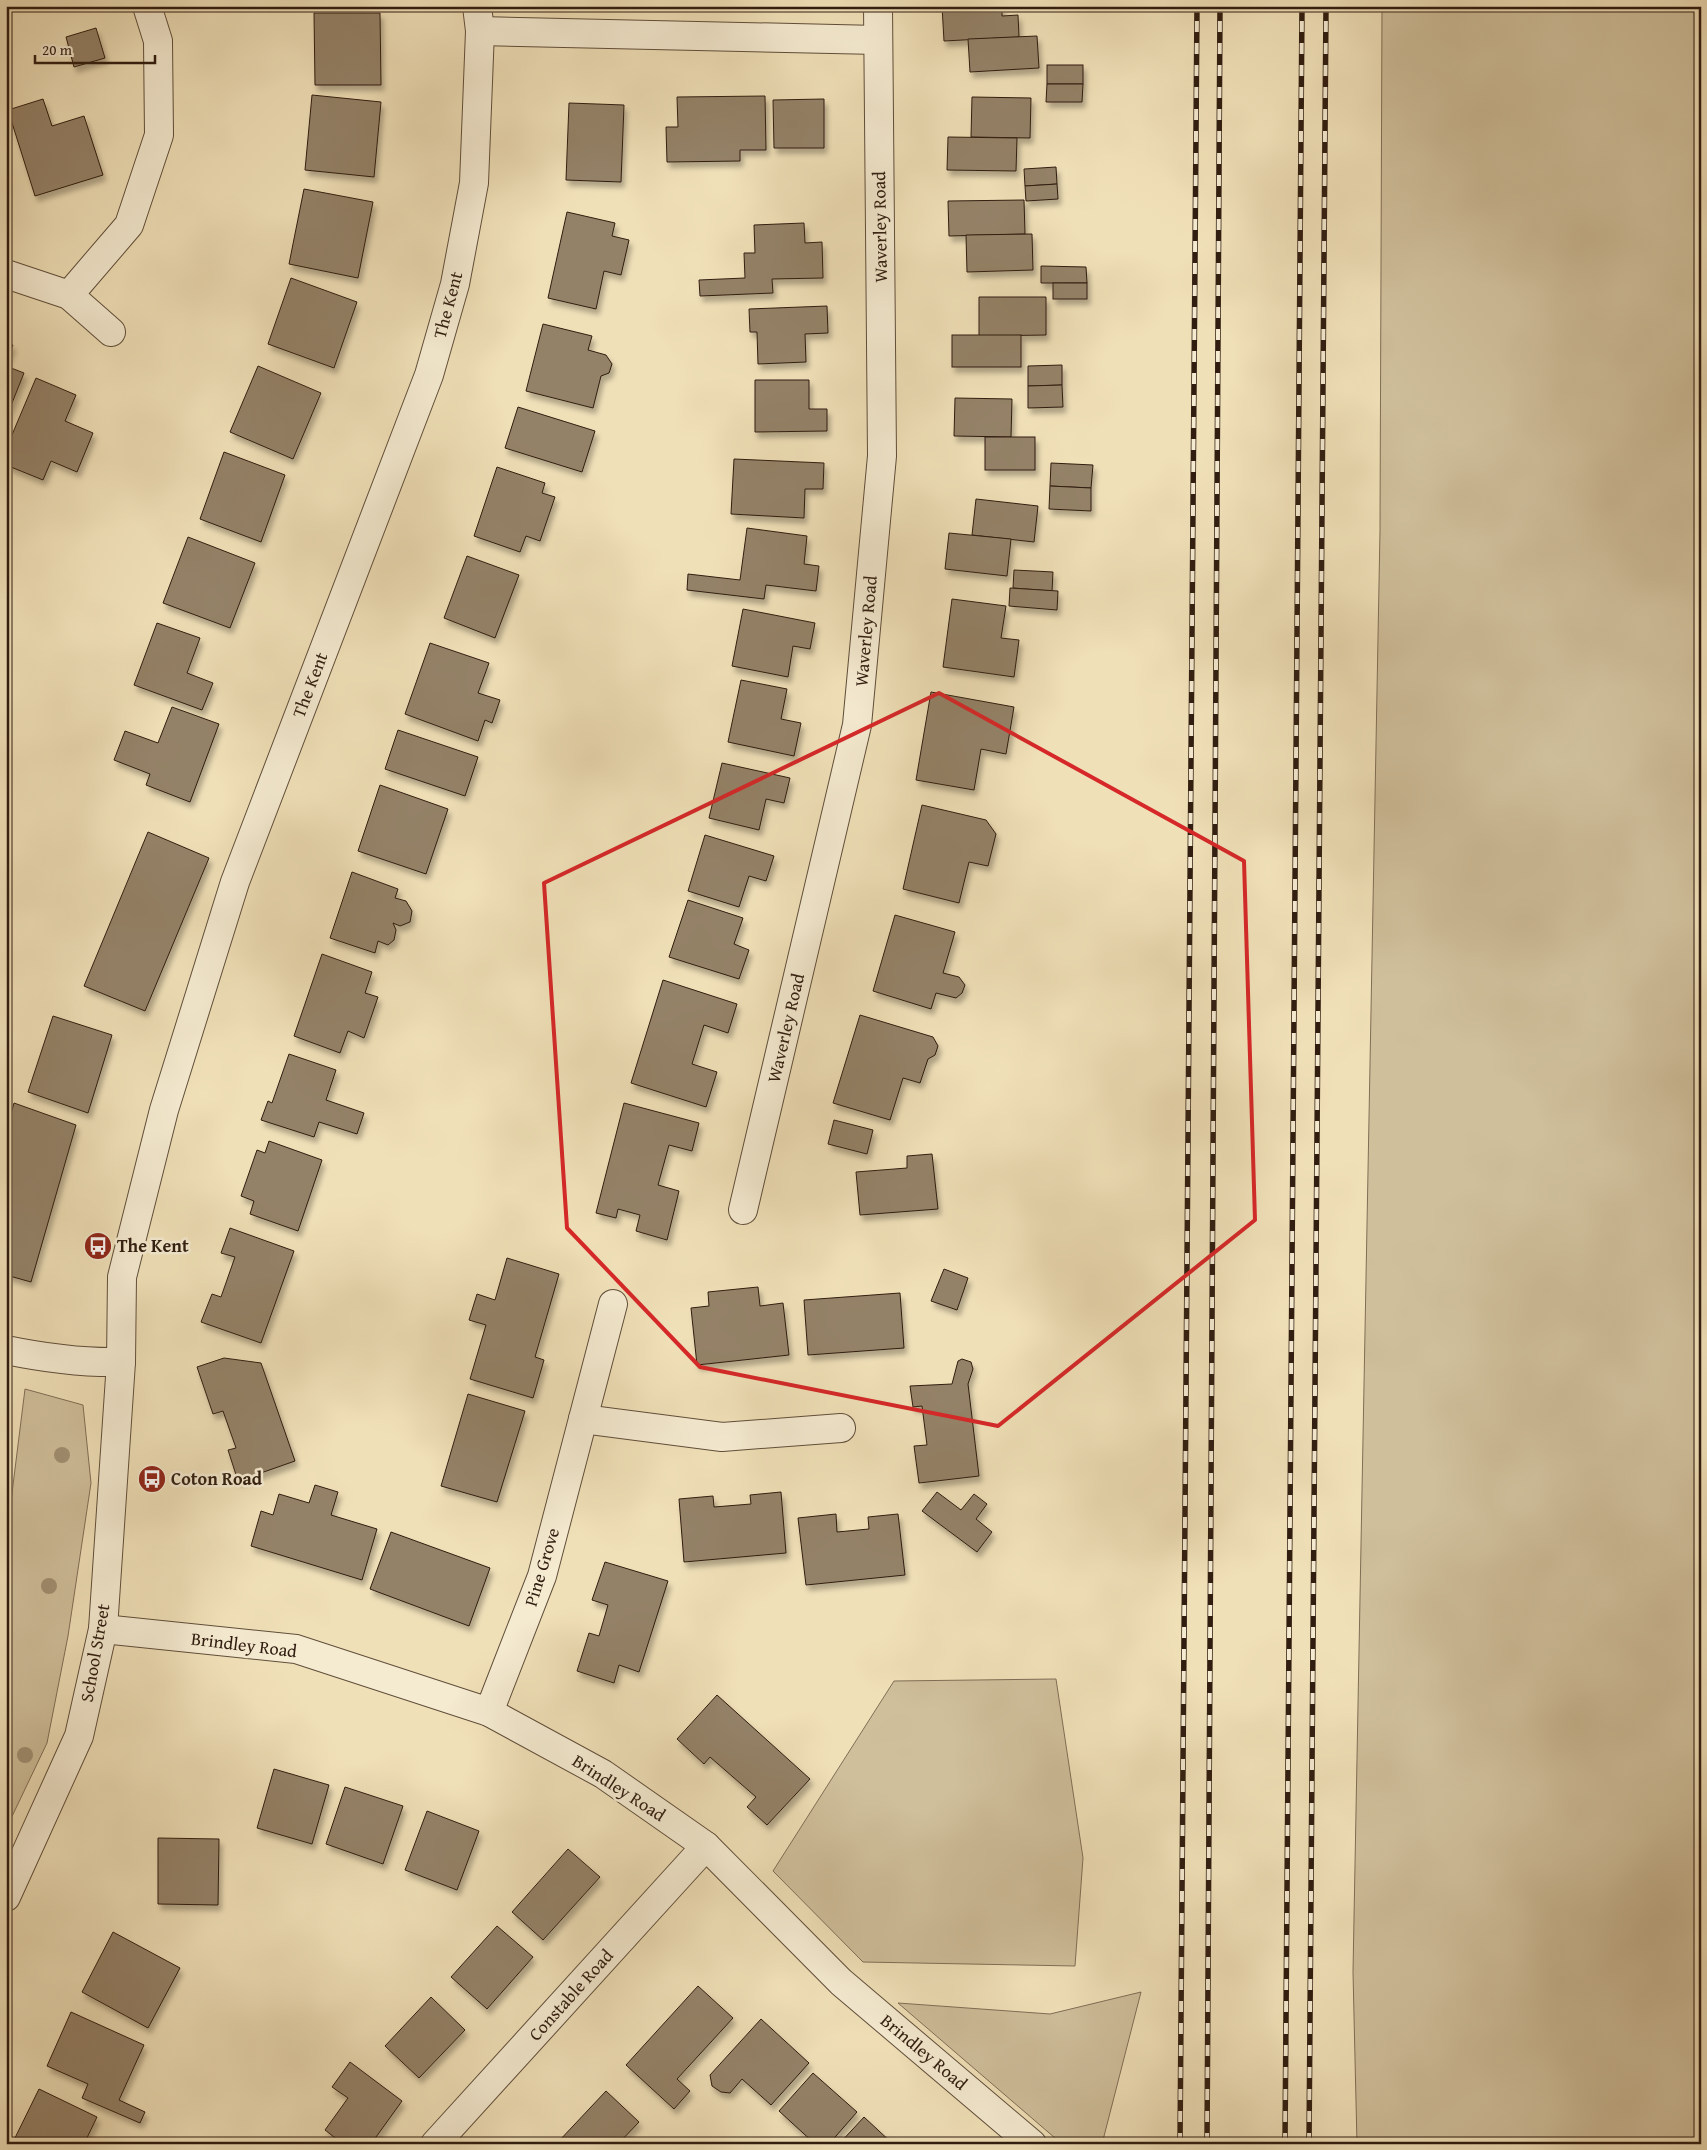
<svg xmlns="http://www.w3.org/2000/svg" width="1707" height="2150" font-family="'Gentium Book Plus',serif">
  <style>
    .green { fill: #cfbf9b; stroke: #806e56 }
    .building { fill: #948267; stroke: #301d10; filter: url(#shadow) }
    .lines { fill: none; stroke-linecap: round; stroke-linejoin: round }
    .street-casing { stroke: #604e3a; stroke-width: 30 }
    .street { stroke: #f5ebd1; stroke-width: 28 }
    .rail-casing { stroke: #301d10; stroke-width: 5.5 }
    .rail { stroke: #f5ebd1; stroke-width: 4; stroke-dasharray: 11; stroke-linecap: butt }
    .tree { fill: #a19073 }
    .marked { fill: none; stroke: #d62828; stroke-width: 4; stroke-linejoin: round }
    .labels { text-anchor: middle; stroke-width: 5; stroke-linejoin: round; paint-order: stroke }
    .street-label { font-size: 18px; fill: #301d10; stroke: #f5ebd1 }
    .poi-label { font-size: 18px; font-weight: bold; fill: #301d10; stroke: #f5ebd1; text-anchor: start }
  </style>
  <defs>
    <filter id="shadow"><feDropShadow dx="3" dy="5.5" stdDeviation="2.5" flood-color="#0004"/></filter>
  </defs>
  <rect width="100%" height="100%" fill="#f0e0b8"/>
  <filter id="stains"><feTurbulence type="fractalNoise" baseFrequency=".004" numOctaves="4"/><feColorMatrix values="0 0 0 0 .2 0 0 0 0 .09 0 0 0 0 .02 0 0 0 .5 -.17"/></filter>
  <radialGradient id="worn" r=".72"><stop offset=".6" stop-color="#630" stop-opacity="0"/><stop offset="1" stop-color="#630" stop-opacity=".3"/></radialGradient>
  <!-- green -->
  <g class="green">
    <polygon points="1382,6 1701,6 1701,2144 1357,2144 1353,1972 1380,531"/>
    <polygon points="25,1389 83,1405 91,1483 68,1636 47,1743 6,1829 6,1541"/>
    <polygon points="1056,1679 1083,1858 1075,1966 863,1962 773,1871 894,1681"/>
    <polygon points="1141,1992 1102,2144 1062,2144 898,2003 1050,2014"/>
  </g>
  <!-- building -->
  <g class="building">
    <polygon points="942,6 1002,6 1002,16 1018,15 1019,37 944,41"/>
    <polygon points="314,13 380,13 381,85 315,85"/>
    <polygon points="96,28 105,58 74,67 66,37"/>
    <polygon points="1037,36 1039,68 970,72 968,39"/>
    <rect x="1047" y="65" width="36" height="19"/>
    <polygon points="1047,84 1083,84 1082,102 1046,102"/>
    <polygon points="312,95 381,102 374,177 305,170"/>
    <polygon points="765,96 766,150 740,150 740,161 667,162 666,127 678,127 677,97"/>
    <polygon points="972,97 1031,98 1030,138 971,137"/>
    <polygon points="43,99 52,126 84,116 103,175 35,196 8,110"/>
    <polygon points="824,99 824,148 774,148 773,100"/>
    <polygon points="569,103 624,105 621,182 566,180"/>
    <polygon points="948,137 1017,138 1016,171 947,170"/>
    <polygon points="1056,167 1057,184 1025,186 1024,169"/>
    <polygon points="1057,184 1058,199 1026,201 1025,186"/>
    <polygon points="304,189 373,202 358,278 289,264"/>
    <polygon points="1024,200 1025,234 949,236 948,201"/>
    <polygon points="567,212 615,223 612,236 629,240 621,275 604,271 596,309 548,298"/>
    <polygon points="804,223 805,243 822,242 823,278 772,279 773,293 700,296 699,280 745,278 744,253 755,253 754,225"/>
    <polygon points="1032,234 1033,270 967,272 966,235"/>
    <polygon points="1041,266 1086,267 1087,283 1041,283"/>
    <polygon points="291,278 357,302 334,368 268,344"/>
    <rect x="1053" y="283" width="34" height="16"/>
    <polygon points="979,297 1046,297 1046,335 979,336"/>
    <polygon points="827,306 828,333 805,334 806,362 758,364 757,332 750,332 749,309"/>
    <polygon points="543,324 592,336 588,350 606,355 612,364 609,373 601,376 593,408 526,391"/>
    <rect x="952" y="335" width="69" height="32"/>
    <polygon points="6,342 13,345 6,363"/>
    <polygon points="1062,365 1062,385 1028,386 1028,366"/>
    <polygon points="6,366 24,373 6,418"/>
    <polygon points="258,366 321,393 293,459 230,432"/>
    <polygon points="36,378 76,395 65,421 93,433 77,472 51,461 43,480 6,465 6,449"/>
    <polygon points="755,380 809,380 809,409 827,409 827,431 755,432"/>
    <polygon points="1062,385 1063,407 1028,408 1028,386"/>
    <polygon points="955,398 1012,399 1011,437 954,436"/>
    <polygon points="518,407 595,431 582,472 505,448"/>
    <rect x="985" y="437" width="50" height="33"/>
    <polygon points="224,452 285,475 261,542 200,519"/>
    <polygon points="734,459 824,463 823,489 805,489 804,518 731,514"/>
    <polygon points="1051,463 1093,465 1091,488 1050,486"/>
    <polygon points="497,467 545,483 542,493 555,497 540,541 526,536 520,552 474,536"/>
    <polygon points="1050,486 1091,488 1091,511 1049,509"/>
    <polygon points="976,499 1038,506 1034,542 972,535"/>
    <polygon points="747,528 807,536 804,564 819,566 816,591 766,585 764,599 687,590 688,574 740,580"/>
    <polygon points="949,533 1011,539 1007,576 945,569"/>
    <polygon points="188,537 255,563 230,628 163,603"/>
    <polygon points="467,556 519,575 495,638 444,618"/>
    <polygon points="1014,570 1053,572 1052,591 1013,588"/>
    <polygon points="1010,588 1058,591 1057,610 1009,606"/>
    <polygon points="952,599 1006,606 1001,638 1019,640 1014,677 943,667"/>
    <polygon points="743,609 815,623 810,649 793,646 788,677 732,666"/>
    <polygon points="157,623 200,638 187,673 213,683 202,710 134,685"/>
    <polygon points="430,643 489,663 478,693 500,700 492,723 485,720 478,741 405,714"/>
    <polygon points="741,680 787,689 781,719 801,723 794,756 728,742"/>
    <polygon points="931,692 1014,707 1006,754 981,749 974,790 916,780"/>
    <polygon points="172,707 219,724 190,802 146,785 150,774 114,760 125,731 158,743"/>
    <polygon points="398,730 478,757 465,796 385,769"/>
    <polygon points="722,763 790,778 784,803 766,799 759,830 709,818"/>
    <polygon points="380,785 448,809 426,874 358,851"/>
    <polygon points="922,805 986,820 996,834 988,866 969,862 959,903 903,889"/>
    <polygon points="148,832 209,858 145,1011 84,986"/>
    <polygon points="705,835 774,856 766,881 749,876 739,907 688,891"/>
    <polygon points="352,872 398,889 395,898 406,901 412,911 410,922 400,926 393,923 396,930 394,940 388,945 378,941 375,953 330,938"/>
    <polygon points="688,900 743,918 734,944 749,950 739,979 669,957"/>
    <polygon points="895,915 955,932 943,973 959,977 965,985 962,993 956,998 936,993 931,1009 873,991"/>
    <polygon points="322,954 372,972 365,993 378,997 364,1038 348,1031 340,1053 294,1036"/>
    <polygon points="663,980 737,1004 728,1033 704,1025 692,1064 717,1072 706,1107 631,1083"/>
    <polygon points="860,1015 933,1037 938,1046 935,1055 928,1059 920,1083 903,1078 890,1120 833,1103"/>
    <polygon points="53,1016 112,1035 88,1113 28,1092"/>
    <polygon points="289,1054 336,1070 326,1100 364,1113 357,1134 319,1122 314,1137 261,1120 268,1101 272,1103"/>
    <polygon points="14,1103 76,1125 31,1282 6,1275 6,1132"/>
    <polygon points="624,1103 699,1123 692,1151 669,1145 658,1185 679,1191 667,1240 636,1231 640,1215 618,1209 616,1218 596,1213"/>
    <polygon points="834,1120 873,1130 867,1154 828,1144"/>
    <polygon points="269,1141 322,1160 298,1231 250,1214 254,1201 241,1196 257,1150 265,1153"/>
    <polygon points="932,1154 938,1209 860,1215 856,1172 907,1168 907,1156"/>
    <polygon points="230,1228 294,1251 261,1343 201,1322 212,1294 221,1297 235,1257 221,1253"/>
    <polygon points="507,1258 559,1274 535,1357 544,1360 533,1398 470,1379 486,1325 469,1320 477,1294 495,1300"/>
    <polygon points="944,1269 968,1278 957,1310 931,1301"/>
    <polygon points="758,1287 760,1306 783,1303 789,1355 697,1365 691,1308 709,1306 708,1292"/>
    <polygon points="900,1293 904,1348 808,1355 804,1300"/>
    <polygon points="224,1358 261,1363 295,1461 238,1481 228,1450 236,1448 223,1411 213,1414 197,1367"/>
    <polygon points="962,1359 971,1362 973,1369 968,1384 979,1476 919,1483 914,1446 927,1445 922,1406 913,1407 910,1386 952,1384 958,1361"/>
    <polygon points="468,1394 525,1411 497,1502 441,1486"/>
    <polygon points="315,1485 338,1492 331,1515 377,1529 362,1580 251,1546 261,1511 273,1515 279,1494 309,1503"/>
    <polygon points="781,1492 786,1553 684,1562 679,1499 713,1496 714,1507 751,1504 750,1495"/>
    <polygon points="937,1492 961,1510 974,1494 987,1504 976,1519 992,1532 977,1552 922,1511"/>
    <polygon points="836,1514 837,1532 869,1529 868,1517 898,1514 905,1575 806,1585 798,1518"/>
    <polygon points="391,1532 490,1568 469,1626 370,1589"/>
    <polygon points="605,1562 668,1581 639,1672 619,1665 614,1683 577,1671 589,1633 599,1636 608,1605 592,1600"/>
    <polygon points="717,1695 810,1779 767,1825 747,1807 756,1797 710,1757 704,1764 677,1739"/>
    <polygon points="274,1769 329,1785 312,1844 257,1828"/>
    <polygon points="345,1787 403,1806 383,1864 326,1844"/>
    <polygon points="427,1811 479,1831 457,1890 405,1870"/>
    <polygon points="158,1838 219,1839 218,1905 158,1904"/>
    <polygon points="568,1849 600,1877 543,1940 512,1912"/>
    <polygon points="497,1926 533,1957 487,2009 451,1977"/>
    <polygon points="113,1932 180,1968 148,2028 82,1992"/>
    <polygon points="698,1986 733,2018 677,2079 690,2091 674,2109 626,2065"/>
    <polygon points="431,1997 465,2030 419,2078 385,2046"/>
    <polygon points="71,2012 144,2045 119,2100 145,2112 140,2123 82,2098 88,2084 47,2066"/>
    <polygon points="761,2019 809,2063 771,2105 742,2079 730,2093 721,2092 712,2086 710,2075"/>
    <polygon points="350,2062 402,2101 371,2144 343,2144 325,2130 348,2098 332,2087"/>
    <polygon points="813,2073 857,2112 829,2144 815,2144 779,2111"/>
    <polygon points="39,2089 97,2117 84,2144 12,2144"/>
    <polygon points="606,2091 639,2122 618,2144 560,2144 558,2142"/>
    <polygon points="864,2117 893,2144 839,2144"/>
  </g>
  <g class="lines">
    <defs>
      <g id="street">
        <polyline points="480,31 878,40"/>
        <polyline points="6,274 69,295 111,332"/>
        <polyline points="69,295 129,225 159,135 158,41 147,6"/>
        <polyline points="743,1210 857,725 882,456 878,6"/>
        <path d="M6 1350C45 1358 82 1363 121 1362"/>
        <polyline points="583,1419 722,1437 841,1428"/>
        <polyline points="103,1629 296,1649 489,1712 603,1774 706,1846 841,1982 1032,2144"/>
        <polyline points="489,1712 542,1576 613,1304"/>
        <polyline points="6,1897 79,1736 103,1629 121,1362 122,1277 164,1110 235,882 429,375 455,284 474,183 480,31 477,6"/>
        <polyline points="435,2144 706,1846"/>
      </g>
    </defs>
    <!-- street casing -->
    <use href="#street" class="street-casing"/>
    <!-- street -->
    <use href="#street" class="street"/>
    <defs>
      <g id="rail">
        <polyline points="1180,2144 1197,6"/>
        <polyline points="1207,2144 1220,6"/>
        <polyline points="1285,2144 1302,6"/>
        <polyline points="1309,2144 1326,6"/>
      </g>
    </defs>
    <!-- rail casing -->
    <use href="#rail" class="rail-casing"/>
    <!-- rail -->
    <use href="#rail" class="rail"/>
  </g>
  <!-- trees -->
  <g class="tree">
    <circle cx="62" cy="1455" r="8"/>
    <circle cx="49" cy="1586" r="8"/>
    <circle cx="25" cy="1755" r="8"/>
  </g>
  <!-- marked area -->
  <path class="marked" d="M939 693 1244 861 1255 1220 998 1426 700 1367 567 1228 544 883Z"/>
  <!-- icons -->
  <defs>
    <symbol id="bus-disc" viewBox="-11 -11 22 22"><circle r="9.5" fill="#8f2418" stroke="#f5ebd1"/><path d="M-5-6H5V4H4V6H2V4H-2V6H-4V4H-5ZM-3.5-4V0h7V-4ZM-3.5 1.2v1.5H-2V1.2ZM2 1.2v1.5H3.5V1.2Z" fill="#fff"/></symbol>
  </defs>
  <g fill-rule="evenodd">
    <use href="#bus-disc" x="82" y="1230" width="32" height="32"/>
    <use href="#bus-disc" x="136" y="1463" width="32" height="32"/>
  </g>
  <g class="labels">
    <!-- street labels -->
    <g class="street-label">
      <text transform="translate(880 227) rotate(-91)" y="6">Waverley Road</text>
      <text transform="translate(448 305) rotate(-75)" y="6">The Kent</text>
      <text transform="translate(866 631) rotate(-85)" y="6">Waverley Road</text>
      <text transform="translate(310 685) rotate(-69)" y="6">The Kent</text>
      <text transform="translate(786 1028) rotate(-77)" y="6">Waverley Road</text>
      <text transform="translate(542 1567) rotate(-73)" y="6">Pine Grove</text>
      <text transform="translate(244 1645) rotate(7)" y="6">Brindley Road</text>
      <text transform="translate(95 1653) rotate(-80)" y="6">School Street</text>
      <text transform="translate(619 1788) rotate(33)" y="6">Brindley Road</text>
      <text transform="translate(571 1995) rotate(-48)" y="6">Constable Road</text>
      <text transform="translate(924 2052) rotate(40)" y="6">Brindley Road</text>
    </g>
    <!-- poi labels -->
    <g class="poi-label">
      <text x="117" y="1252">The Kent</text>
      <text x="171" y="1485">Coton Road</text>
    </g>
  </g>
  <!-- margin -->
  <rect width="1707" height="2150" fill="none" stroke="#f0e0b8" stroke-width="25"/>
  <rect x="8" y="8" width="1692" height="2135" fill="none" stroke="#301d10" stroke-width="2.5"/>
  <rect x="12" y="12" width="1682" height="2125" fill="none" stroke="#301d10"/>
  <!-- scale -->
  <path d="M35 55v8h120v-8" fill="none" stroke="#301d10" stroke-width="2.5"/>
  <text x="42" y="55" font-size="15" fill="#301d10" stroke="#f5ebd1" stroke-width="4" paint-order="stroke">20 m</text>
  <rect width="100%" height="100%" filter="url(#stains)"/>
  <rect width="100%" height="100%" fill="url(#worn)"/>
</svg>
